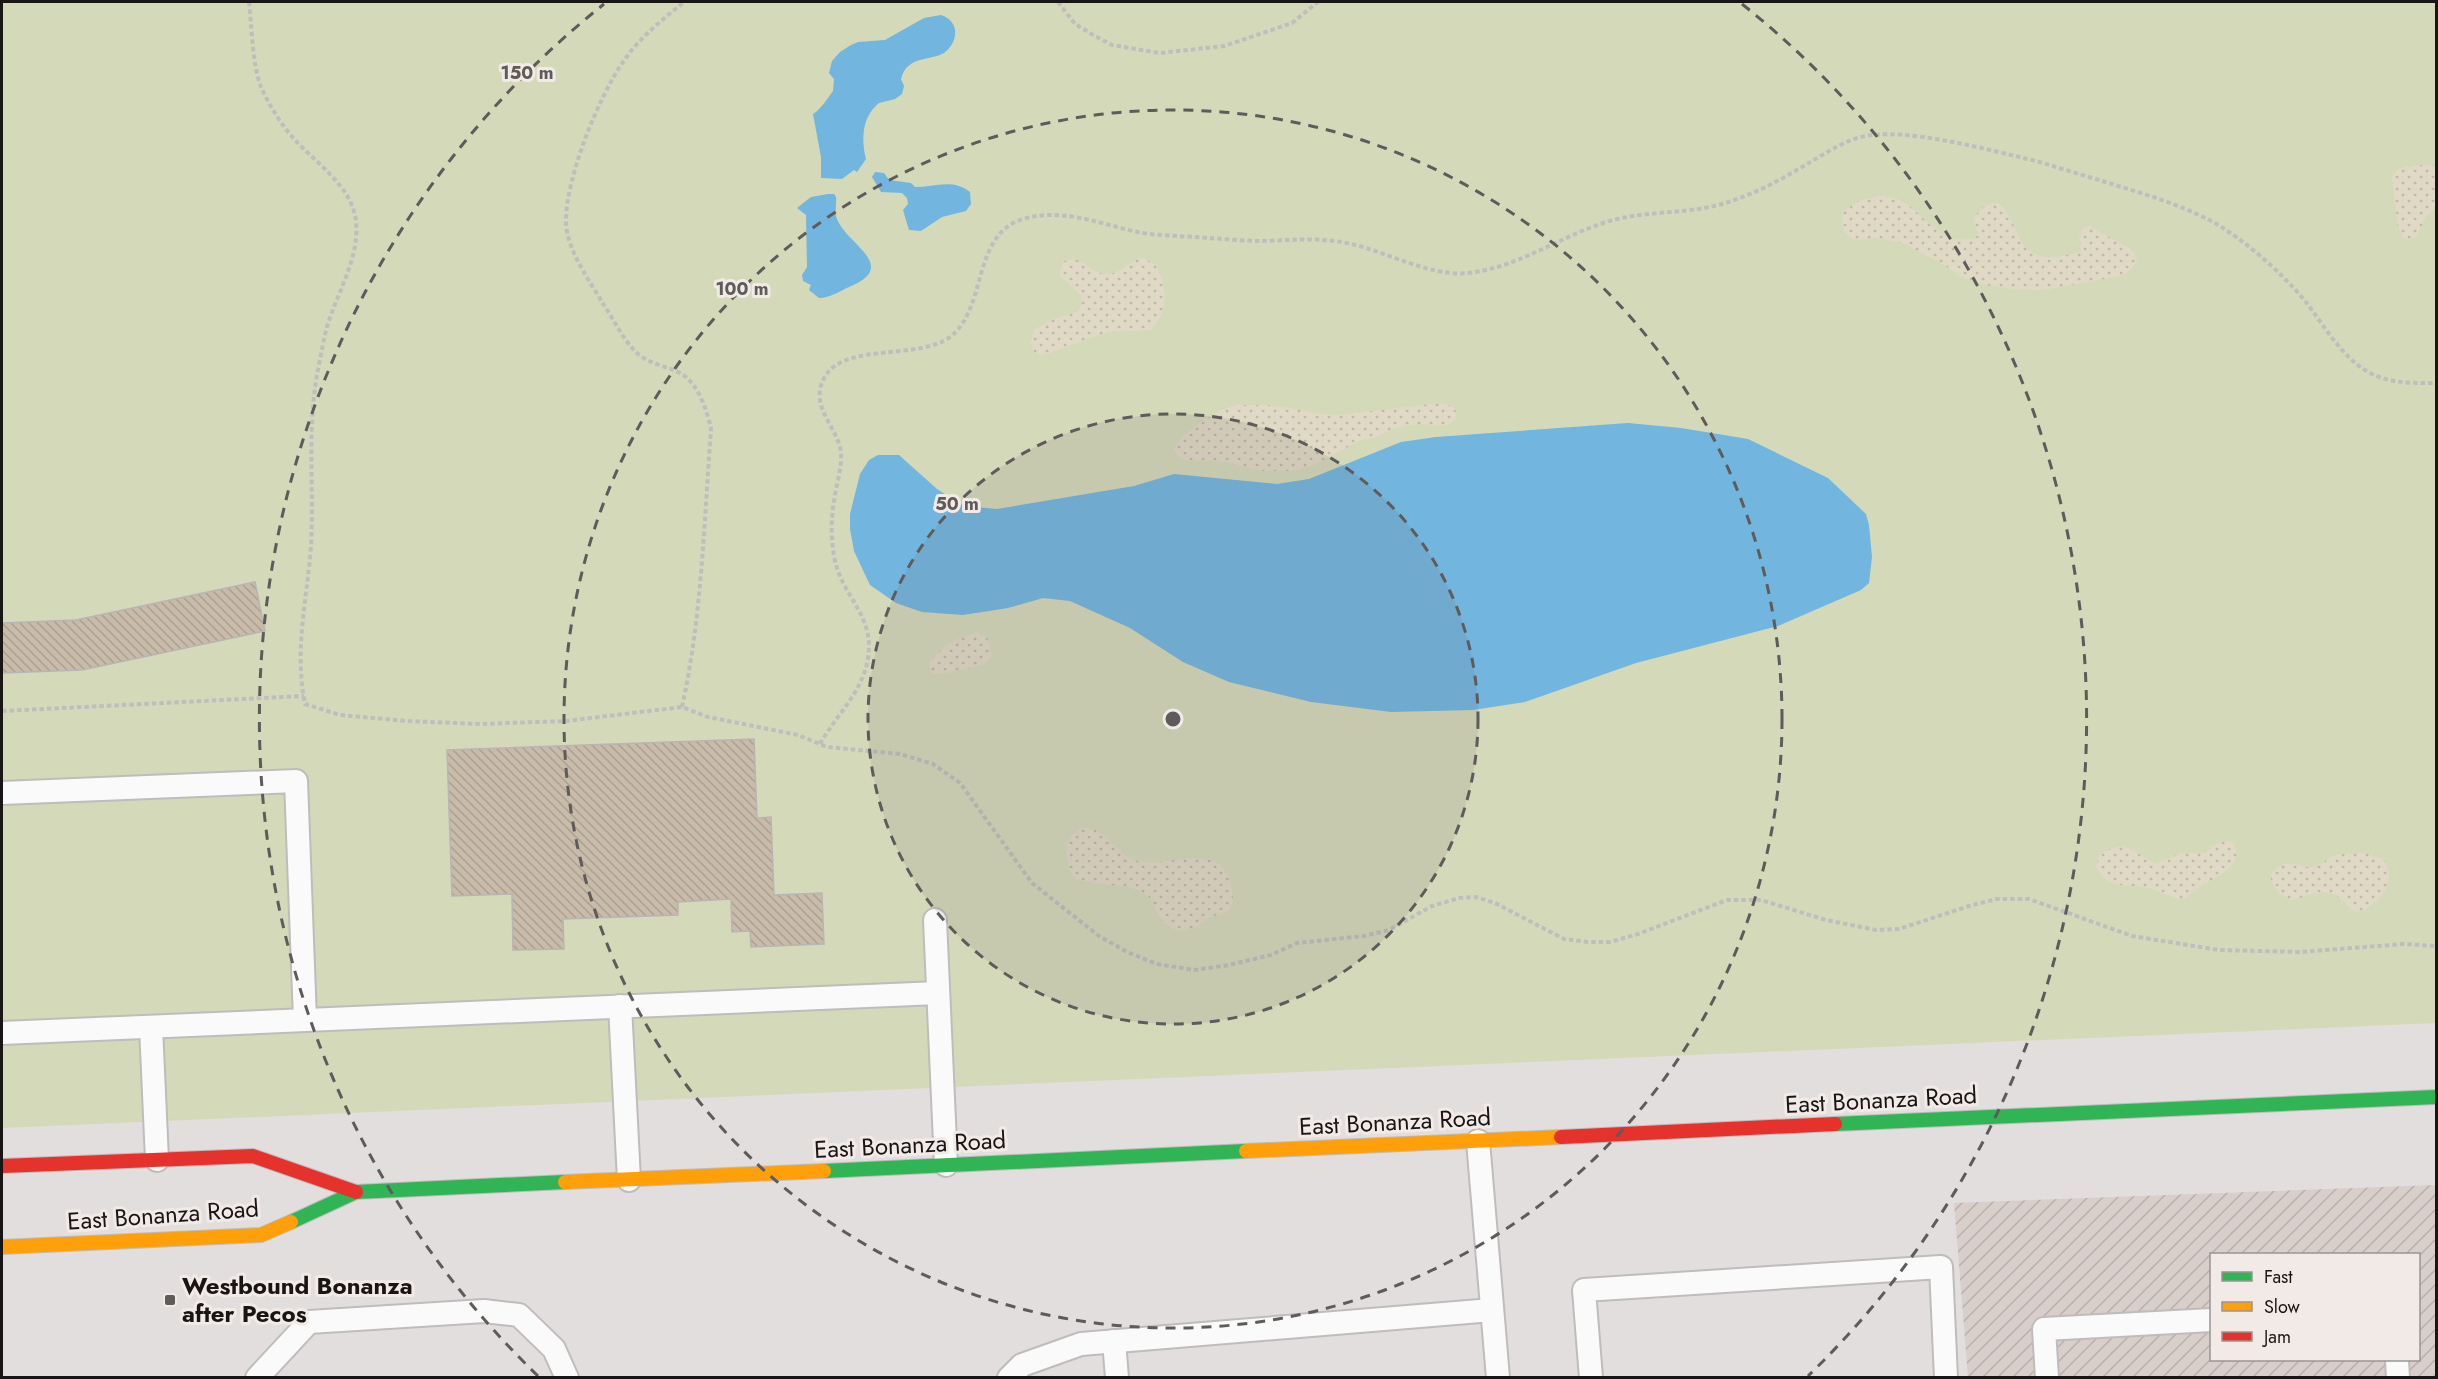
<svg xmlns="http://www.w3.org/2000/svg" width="2438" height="1379" font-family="Jost,sans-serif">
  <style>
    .industrial { fill: url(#industrial-furrows); fill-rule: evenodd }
    .grass { fill: #d4d9b9 }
    .sand { fill: url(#sand-dots) }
    .water { fill: #72b5de }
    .building { fill: url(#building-back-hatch); stroke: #b8b5b3; stroke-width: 1.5 }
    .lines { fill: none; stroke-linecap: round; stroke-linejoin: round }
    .lane-casing { stroke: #bfbcbb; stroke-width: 26 }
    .fast-casing { stroke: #bfbcbb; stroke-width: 16 }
    .slow-casing { stroke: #bfbcbb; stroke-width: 16 }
    .jam-casing { stroke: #bfbcbb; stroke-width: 16 }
    .path { stroke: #c0bebd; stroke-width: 4; stroke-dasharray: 4.5 3; stroke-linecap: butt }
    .lane { stroke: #fbfafa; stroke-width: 22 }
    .fast { stroke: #30b455; stroke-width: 14 }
    .slow { stroke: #ff9f0a; stroke-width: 14 }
    .jam { stroke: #e5322d; stroke-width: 14 }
    .ring { fill: none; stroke: #5f5b5a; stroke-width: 3; stroke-dasharray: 10 8 }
    .poi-dot { fill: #5f5b5a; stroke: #f2eae7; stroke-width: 2 }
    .labels { text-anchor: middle; stroke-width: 6; stroke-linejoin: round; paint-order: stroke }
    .street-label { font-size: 24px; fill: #181514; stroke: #f2eae7 }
    .poi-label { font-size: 24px; font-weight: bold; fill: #181514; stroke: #f2eae7; text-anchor: start }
    .centre { fill: #5f5b5a; stroke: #f2eae7; stroke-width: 3 }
    .ring-label { font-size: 18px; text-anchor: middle; font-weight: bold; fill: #5f5b5a; stroke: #f2eae7; stroke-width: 6; stroke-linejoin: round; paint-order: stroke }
  </style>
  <defs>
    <pattern id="industrial-furrows" width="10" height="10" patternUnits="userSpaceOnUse" patternTransform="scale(1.5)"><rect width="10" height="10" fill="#d8ceca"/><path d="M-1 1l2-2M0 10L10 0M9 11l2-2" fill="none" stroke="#b9b0ad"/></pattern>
    <pattern id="sand-dots" width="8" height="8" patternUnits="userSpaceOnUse" patternTransform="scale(1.5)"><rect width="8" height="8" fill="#e0d9c5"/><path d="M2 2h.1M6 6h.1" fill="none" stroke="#bfb9a8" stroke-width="1.8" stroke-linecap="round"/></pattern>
    <pattern id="building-back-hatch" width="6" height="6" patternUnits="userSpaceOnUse" patternTransform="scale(1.5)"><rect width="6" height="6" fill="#c8bba9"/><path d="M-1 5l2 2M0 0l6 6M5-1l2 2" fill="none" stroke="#aba091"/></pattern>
  </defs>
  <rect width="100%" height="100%" fill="#e2dedd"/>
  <!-- industrial -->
  <path class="industrial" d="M2436 1185V1377H1968L1954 1203ZM2212 1254H2418V1360H2212Z"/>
  <!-- grass -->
  <polygon class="grass" points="2,2 2436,2 2436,1023 2,1128"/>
  <!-- sand -->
  <g class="sand">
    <path d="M2421 165 2436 166V209L2426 216 2417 236 2408 239 2403 237 2398 227 2392 179C2395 166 2409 166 2421 165Z"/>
    <path d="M1878 196C1921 193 1928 249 1976 238L1978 232 1973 218C2009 174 2010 239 2031 252 2048 262 2063 255 2081 252L2079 236 2084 227 2089 226 2129 248 2135 254 2137 262 2127 273 2120 276 2043 290H2021L1990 286 1959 276 1943 264 1903 243 1876 238 1862 240 1853 239 1845 232 1842 225 1843 212 1858 201Z"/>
    <path d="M1143 258 1155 264C1168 285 1168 312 1151 330L1107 332 1047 354 1040 355 1033 351 1030 344 1035 329 1054 319 1077 312 1081 307 1082 300 1080 294 1059 275 1063 262C1080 252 1089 273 1105 274 1120 276 1130 259 1143 258Z"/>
    <polygon points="1431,404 1445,404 1455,408 1457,417 1450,424 1443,426 1420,424 1394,428 1374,438 1359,441 1314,465 1291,471 1263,471 1220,461 1187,460 1180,458 1174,450 1181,438 1198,424 1221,410 1237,405 1267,405 1302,410 1310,413 1339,415"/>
    <path d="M979 633 987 637 992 655 985 664C973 667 941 676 932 673L929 665C936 649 962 634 979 633Z"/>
    <path d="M1082 828C1107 826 1112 852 1134 860 1157 868 1192 852 1215 862 1228 867 1239 899 1229 910 1224 915 1214 915 1208 918 1203 921 1198 926 1193 928 1189 930 1183 930 1179 930 1156 927 1158 905 1147 895 1130 882 1097 887 1076 879 1064 864 1061 837 1082 828Z"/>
    <path d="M2223 841H2231C2251 864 2211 880 2197 888 2192 892 2188 898 2182 899 2174 900 2161 891 2152 889 2131 882 2107 893 2096 866L2100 854C2129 837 2132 854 2156 863L2182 853H2206L2214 845Z"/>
    <path d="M2365 853 2383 859C2397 881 2383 900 2362 911 2348 914 2344 897 2331 893 2317 889 2304 899 2290 900 2277 894 2260 876 2280 866 2293 859 2304 871 2317 866 2322 864 2327 859 2333 856 2342 853 2355 854 2365 853Z"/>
  </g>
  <!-- water -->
  <g class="water">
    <path d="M941 15C960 21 959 42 944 53 931 61 907 55 901 79L904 86 902 94 895 99 879 103C862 117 861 138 866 159L857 172 854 170 842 179 821 178V157L813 114C820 110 828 98 833 91L834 79 829 73 832 61 840 52 851 45 858 42 885 40 924 18Z"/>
    <path d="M875 172 884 173 889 180 911 183 915 187C934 187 953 178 970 192L971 204 966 211 942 217 921 231 909 230 903 210 908 204 907 198 902 193 881 192 872 177Z"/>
    <path d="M828 194H834L836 197C837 208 833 213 839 223 852 247 898 267 849 287 840 291 830 298 819 298L809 290 811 285 803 281 802 275 807 267 806 215 797 208 811 197Z"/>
    <polygon points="1628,423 1681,428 1748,439 1828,478 1866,514 1869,525 1872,557 1869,583 1861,590 1778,626 1636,663 1525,702 1473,710 1391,712 1311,702 1229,682 1183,662 1130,628 1070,601 1043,598 1008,608 963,615 922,612 896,603 870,585 854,551 850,529 850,514 860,474 869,460 878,455 899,455 937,489 964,506 997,509 1134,486 1174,474 1277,484 1309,479 1401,442 1436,437"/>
  </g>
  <!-- building -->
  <g class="building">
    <polygon points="255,582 265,631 82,670 2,673 2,623 76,620"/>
    <polygon points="754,739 757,818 771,817 774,895 822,893 824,944 751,947 750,931 732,932 731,899 678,902 678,915 563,919 564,949 513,950 512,894 452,896 447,750"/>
  </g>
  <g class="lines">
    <defs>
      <g id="lane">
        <polyline points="2,793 296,781 305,1020"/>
        <polyline points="935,920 946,1165"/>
        <polyline points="620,1006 629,1180"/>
        <polyline points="151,1027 157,1160"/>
        <polyline points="2,1033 938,993"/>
        <polyline points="1478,1141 1498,1378"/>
        <polyline points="1114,1341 1117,1378"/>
        <polyline points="2397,1360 2398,1378"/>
        <polyline points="257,1378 309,1322 484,1311 519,1315 554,1349 567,1378"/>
        <polyline points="1009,1378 1022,1365 1081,1344 1492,1310"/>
        <polyline points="1591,1378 1584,1290 1941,1267 1946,1378"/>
        <polyline points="2047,1378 2044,1329 2212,1320"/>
      </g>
      <g id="fast">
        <polyline points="1835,1124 2436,1097"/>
        <polyline points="824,1171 1246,1151"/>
        <polyline points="291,1222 356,1192 565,1182"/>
      </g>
      <g id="slow">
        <polyline points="1246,1151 1561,1137"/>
        <polyline points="565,1182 824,1171"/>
        <polyline points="2,1247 261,1235 291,1222"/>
      </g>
      <g id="jam">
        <polyline points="1561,1137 1835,1124"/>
        <polyline points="2,1166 253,1156 356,1192"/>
      </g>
    </defs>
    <!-- lane casing -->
    <use href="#lane" class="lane-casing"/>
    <!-- fast casing -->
    <use href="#fast" class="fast-casing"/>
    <!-- slow casing -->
    <use href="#slow" class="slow-casing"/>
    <!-- jam casing -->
    <use href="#jam" class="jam-casing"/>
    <!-- path -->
    <g class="path">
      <path d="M249 2C252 26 252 64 261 87 269 105 282 126 295 140 317 164 353 187 356 222 360 263 332 299 324 339 321 355 317 372 315 388 308 440 314 494 311 546 307 601 294 649 305 704L340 715 407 721 480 724 566 721 682 707 708 717 798 735 827 747 900 754 933 764 960 783 1032 883 1099 936 1127 952 1157 964 1194 970 1229 965 1271 955 1297 943 1364 936 1389 930 1432 906 1459 898 1476 897 1495 903 1564 939 1588 942H1610L1638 934 1727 900H1761L1826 920 1876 930 1899 929 1969 906 1996 899H2029L2132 936 2219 950 2300 952 2404 944 2436 946"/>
      <polyline points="1058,2 1075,24 1095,36 1112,45 1160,53 1224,46 1248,38 1292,23 1318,2"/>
      <path d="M682 707C702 616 704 522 711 429 707 411 699 385 682 374 668 366 650 365 637 353 624 341 614 320 604 305 590 282 567 250 566 223 565 180 598 98 623 62 639 38 662 20 684 2"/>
      <polyline points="2,711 304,696"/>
      <path d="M820 744C836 715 863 692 868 658 875 614 841 597 834 556 831 538 831 519 834 501 836 484 844 464 840 447 833 422 808 403 826 375 847 343 919 360 950 337 988 308 971 235 1023 219 1064 207 1102 225 1142 233 1164 236 1186 236 1208 238 1226 239 1245 241 1263 241 1293 240 1322 237 1351 244 1387 252 1431 277 1468 273 1516 268 1558 238 1603 223 1641 210 1683 215 1722 204 1754 195 1784 178 1812 161 1828 152 1844 141 1861 137 1903 126 1993 151 2036 161 2057 167 2078 174 2099 180 2137 192 2178 203 2213 222 2245 240 2282 273 2305 301 2324 325 2343 360 2372 374 2393 384 2414 383 2436 383"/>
    </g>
    <!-- lane -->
    <use href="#lane" class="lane"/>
    <!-- fast -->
    <use href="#fast" class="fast"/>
    <!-- slow -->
    <use href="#slow" class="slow"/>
    <!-- jam -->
    <use href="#jam" class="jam"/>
  </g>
  <!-- distance rings -->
  <circle cx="1173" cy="719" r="305" fill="#5f5b5a" fill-opacity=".12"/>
  <g class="ring">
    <circle cx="1173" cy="719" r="305"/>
    <circle cx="1173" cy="719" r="609"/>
    <path d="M538 1376A914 914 0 0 1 604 4M1742 4A914 914 0 0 1 1808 1376"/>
  </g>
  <!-- markers -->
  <rect class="poi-dot" x="164" y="1294" width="12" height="12" rx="3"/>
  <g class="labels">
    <!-- street labels -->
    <g class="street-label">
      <text transform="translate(1881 1100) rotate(-3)" y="8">East Bonanza Road</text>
      <text transform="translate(1395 1122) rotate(-3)" y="8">East Bonanza Road</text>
      <text transform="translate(910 1145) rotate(-3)" y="8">East Bonanza Road</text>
      <text transform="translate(163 1215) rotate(-4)" y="8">East Bonanza Road</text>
    </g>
    <!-- poi labels -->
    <g class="poi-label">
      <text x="182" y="1294">Westbound Bonanza<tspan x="182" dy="28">after Pecos</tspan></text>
    </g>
  </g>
  <circle cx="1173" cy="719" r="9" class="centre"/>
  <g class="ring-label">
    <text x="527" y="79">150 m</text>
    <text x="742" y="295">100 m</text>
    <text x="957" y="510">50 m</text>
  </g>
  <!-- border -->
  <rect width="2438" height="1379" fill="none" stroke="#181514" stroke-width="6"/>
  <!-- legend -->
  <rect x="2210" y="1253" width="210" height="108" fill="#f2eae7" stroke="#9b9593" stroke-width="1.5"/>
  <rect x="2222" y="1272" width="30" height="9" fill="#30b455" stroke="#9b9593" stroke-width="1.5"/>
  <text x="2264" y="1283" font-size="18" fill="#181514">Fast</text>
  <rect x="2222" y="1302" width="30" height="9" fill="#ff9f0a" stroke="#9b9593" stroke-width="1.5"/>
  <text x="2264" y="1313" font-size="18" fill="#181514">Slow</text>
  <rect x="2222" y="1332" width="30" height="9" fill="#e5322d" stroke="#9b9593" stroke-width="1.5"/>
  <text x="2264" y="1343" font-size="18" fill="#181514">Jam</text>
</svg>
